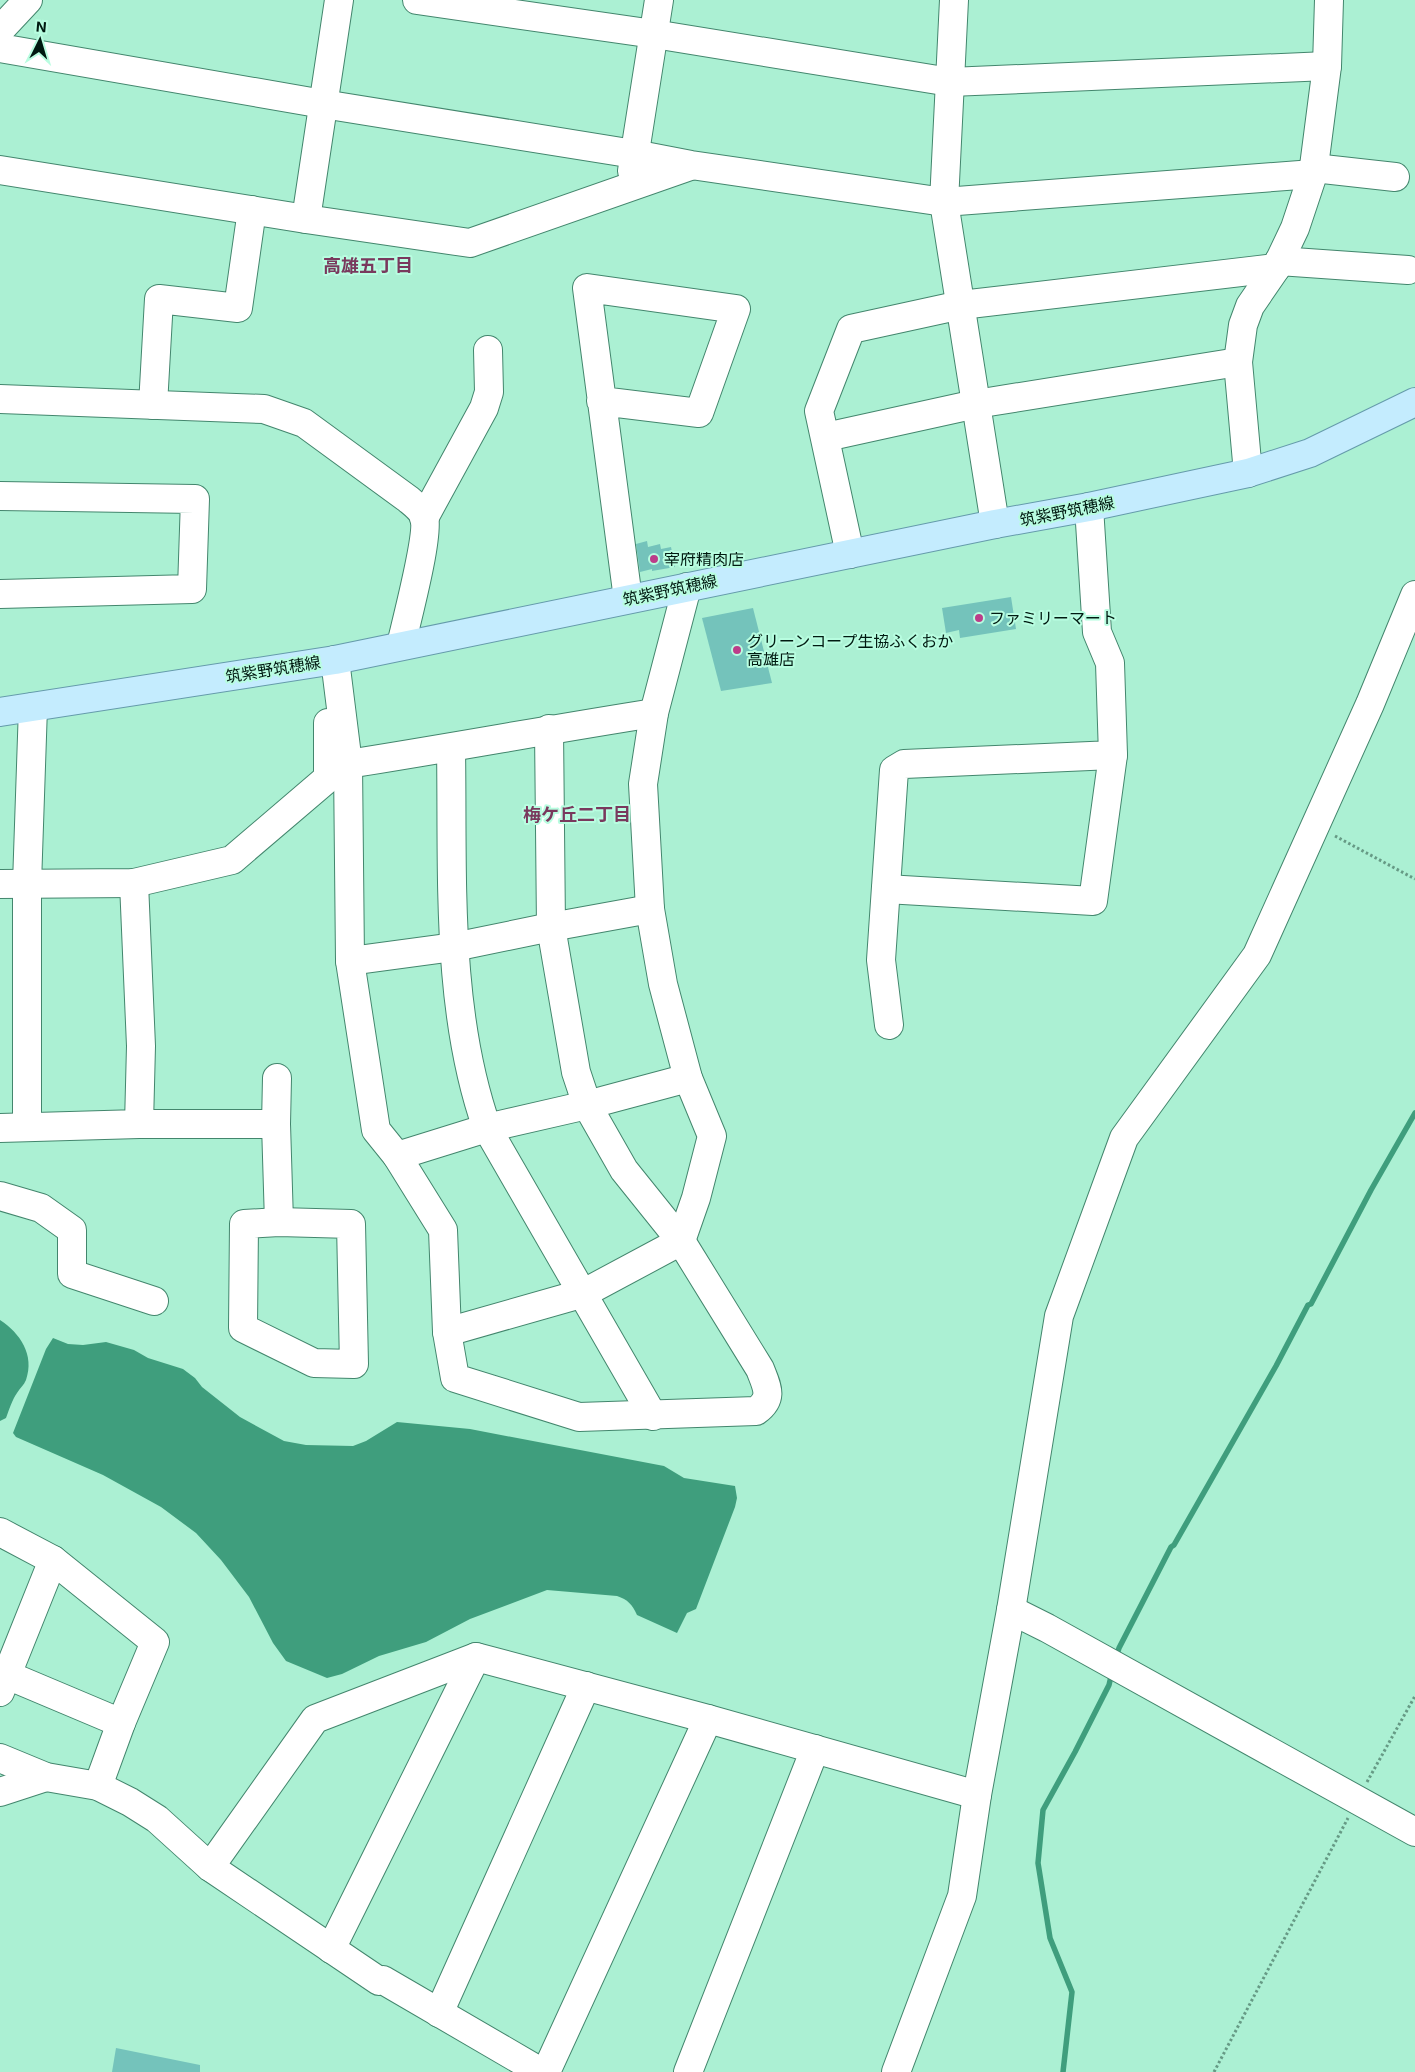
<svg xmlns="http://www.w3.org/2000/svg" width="1415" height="2072" font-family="Inter,'Noto Sans JP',sans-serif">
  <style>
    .water { fill: #3f9e7d }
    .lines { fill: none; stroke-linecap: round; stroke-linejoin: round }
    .stream { stroke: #3f9e7d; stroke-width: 5.5 }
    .building { fill: #74c3bb }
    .minor-casing { stroke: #43866d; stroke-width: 30 }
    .major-casing { stroke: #659bab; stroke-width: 30 }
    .path { stroke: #669a85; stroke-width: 3; stroke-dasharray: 2.5 2.5; stroke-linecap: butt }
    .minor { stroke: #fff; stroke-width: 28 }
    .major { stroke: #c4ecfe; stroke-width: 28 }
    .poi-dot { fill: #bc3d8a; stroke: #b8fde0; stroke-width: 2 }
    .labels { text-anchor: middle; stroke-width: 4; stroke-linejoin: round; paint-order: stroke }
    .street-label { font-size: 16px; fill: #001a11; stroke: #b8fde0 }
    .poi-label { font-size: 16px; fill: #001a11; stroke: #b8fde0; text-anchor: start }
    .neighbourhood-label { font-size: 18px; font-weight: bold; fill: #79395d; stroke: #b8fde0 }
  </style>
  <rect width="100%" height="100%" fill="#abf0d3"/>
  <!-- water -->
  <g class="water">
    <path d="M0 1320C20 1333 35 1355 26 1380 24 1385 20 1388 17 1393 12 1400 9 1410 6 1418L0 1421Z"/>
    <path d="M53 1338 68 1344 83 1345 106 1342 134 1350 148 1358 183 1369 195 1378 202 1387 240 1417 284 1441 306 1445 353 1446 366 1441 397 1422 470 1429 664 1466 684 1478 735 1486 737 1498 735 1507 696 1609 687 1613 677 1633 637 1615C632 1604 628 1600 617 1596L547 1590 470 1619 426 1642 379 1656 342 1674 327 1678 286 1661 273 1643 249 1597 221 1560 196 1533 161 1507 103 1475 16 1437 13 1433 46 1349Z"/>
  </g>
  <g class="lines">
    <!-- stream -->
    <g class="stream">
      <polyline points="1116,1658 1119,1648 1171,1547 1174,1545 1276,1366 1308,1305 1311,1304 1371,1190 1415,1113"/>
      <polyline points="1063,2072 1072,1992 1050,1938 1038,1863 1043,1810 1075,1752 1109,1685 1112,1672"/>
    </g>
  </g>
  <!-- building -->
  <g class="building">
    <polygon points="647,541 648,547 660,544 661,549 671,547 675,567 652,571 652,569 640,572 636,544"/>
    <polygon points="1011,597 1016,629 960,638 959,630 946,633 942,608"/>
    <polygon points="753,608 772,683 721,691 702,618"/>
    <polygon points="116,2048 200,2065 200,2072 112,2072"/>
  </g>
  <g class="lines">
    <defs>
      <g id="minor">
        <polyline points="417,0 654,34 950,82 1327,66"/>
        <polyline points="954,0 944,202 995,524"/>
        <polyline points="0,30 28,0"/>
        <polyline points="0,48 323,104 634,154 691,165 944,202 1313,174"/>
        <polyline points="1314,168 1395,177"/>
        <polyline points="0,170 306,219 470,243 690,166"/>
        <polyline points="632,171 659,0"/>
        <polyline points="306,219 339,0"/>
        <polyline points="1279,261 1408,270"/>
        <path d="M0 399 264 409 304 423 408 499C414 504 421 509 424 516 430 533 406 623 401 645"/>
        <polyline points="601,401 699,413 736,309 587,288 628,599"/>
        <polyline points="153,405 159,299 238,308 252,210"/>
        <polyline points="826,437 976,404 1238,362"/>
        <polyline points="1248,473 1238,362 1243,325 1250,306 1276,268 1295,228 1313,174 1327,66 1329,0"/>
        <polyline points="0,496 195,499 192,589 0,594"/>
        <polyline points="424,518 484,408 489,392 488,350"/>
        <polyline points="850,554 819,411 851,329 961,305 1276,268"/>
        <path d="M335 660 348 764 350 961 376 1130 397 1156 443 1230 447 1332 455 1378 579 1417 756 1411C774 1398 767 1387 760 1369L681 1241 624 1170 587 1105 576 1072 551 927 549 729"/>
        <path d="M451 748C453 873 445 1009 487 1128L653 1416"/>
        <path d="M348 764C450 748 552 729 654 713"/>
        <polyline points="0,884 134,883 232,860 328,778 328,723"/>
        <polyline points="886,889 1093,901 1113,755"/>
        <polyline points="350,961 454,947 551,927 650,909"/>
        <polyline points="889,1025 881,960 894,770 904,764 1113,755 1110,663 1097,632 1089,507"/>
        <polyline points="277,1078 276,1124 279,1222"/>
        <polyline points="139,1124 276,1124"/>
        <polyline points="27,1127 27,884 33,707"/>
        <polyline points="0,1128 139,1124 141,1046 134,883"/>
        <polyline points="397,1156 487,1128 587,1105 688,1078"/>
        <polyline points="0,1196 41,1208 72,1230 72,1274 154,1301"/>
        <polygon points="279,1222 351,1224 354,1364 314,1363 243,1328 244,1224"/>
        <polyline points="447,1332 584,1293 681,1241 696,1198 712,1136 688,1078 663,984 650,909 643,784 654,713 687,587"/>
        <polyline points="0,1532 53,1560 155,1642 121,1723 98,1786"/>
        <polyline points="1011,1610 1047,1628 1415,1832"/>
        <polyline points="0,1672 121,1723"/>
        <polyline points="0,1692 53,1560"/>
        <polyline points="0,1758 46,1777 98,1786 130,1802 157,1819 210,1867 379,1981 383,1980 541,2072"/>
        <polyline points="0,1792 46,1777"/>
        <polyline points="210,1867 315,1719 476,1657 708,1719 977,1795"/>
        <polyline points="331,1949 476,1657"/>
        <polyline points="439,2013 586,1686"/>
        <polyline points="546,2072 708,1719"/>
        <polyline points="688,2072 815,1749"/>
        <polyline points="896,2072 962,1896 977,1795 1011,1610 1059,1316 1124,1138 1257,955 1370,704 1415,595"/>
      </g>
      <polyline id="major" points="0,712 335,660 995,524 1089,507 1248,473 1310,453 1415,402"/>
    </defs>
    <!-- minor casing -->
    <use href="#minor" class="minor-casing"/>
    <!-- major casing -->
    <use href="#major" class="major-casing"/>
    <!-- path -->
    <g class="path">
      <polyline points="1335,836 1415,879"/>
      <polyline points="1367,1782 1415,1696"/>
      <polyline points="1214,2072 1348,1818"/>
    </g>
    <!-- minor -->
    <use href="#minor" class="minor"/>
    <!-- major -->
    <use href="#major" class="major"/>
  </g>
  <!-- markers -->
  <g class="poi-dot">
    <circle cx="654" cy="559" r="5"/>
    <circle cx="979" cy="618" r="5"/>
    <circle cx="737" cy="650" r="5"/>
  </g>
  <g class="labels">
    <!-- street labels -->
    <g class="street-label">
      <text transform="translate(1067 511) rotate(-11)" y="6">筑紫野筑穂線</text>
      <text transform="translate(670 590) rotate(-12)" y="6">筑紫野筑穂線</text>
      <text transform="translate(273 669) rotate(-9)" y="6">筑紫野筑穂線</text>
    </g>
    <!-- poi labels -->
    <g class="poi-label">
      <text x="664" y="565">宰府精肉店</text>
      <text x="989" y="624">ファミリーマート</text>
      <text x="747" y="647">グリーンコープ生協ふくおか<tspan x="747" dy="18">高雄店</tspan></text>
    </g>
    <!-- neighbourhood labels -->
    <g class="neighbourhood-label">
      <text x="368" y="272">高雄五丁目</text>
      <text x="577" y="821">梅ケ丘二丁目</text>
    </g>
  </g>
  <!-- north arrow -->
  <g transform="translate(40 40) rotate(5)" stroke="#b8fde0" stroke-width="4" paint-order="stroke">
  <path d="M0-4L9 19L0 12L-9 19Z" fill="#001a11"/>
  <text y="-8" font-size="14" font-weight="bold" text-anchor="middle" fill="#001a11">N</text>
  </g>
</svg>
